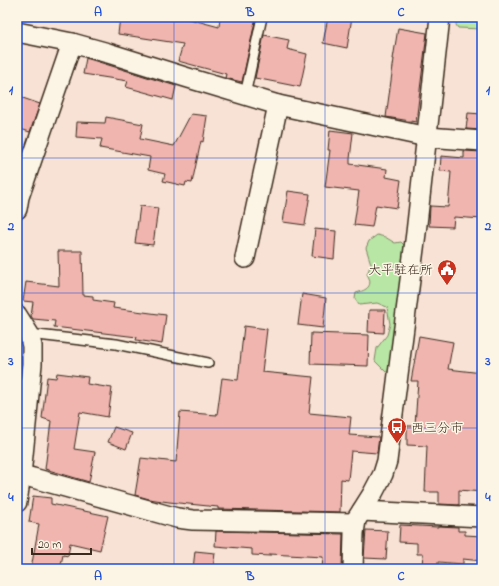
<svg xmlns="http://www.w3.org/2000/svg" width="499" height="586" font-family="'Indie Flower','Klee One',sans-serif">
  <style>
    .green { fill: #b8e6a5; stroke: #7a8862 }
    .building { fill: #f0b5af; stroke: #3b2a1e }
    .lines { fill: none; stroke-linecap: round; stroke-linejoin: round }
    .service-casing { stroke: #3b2a1e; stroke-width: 12 }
    .minor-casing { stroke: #3b2a1e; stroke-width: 22 }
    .service { stroke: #fcf5e5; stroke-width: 9 }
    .minor { stroke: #fcf5e5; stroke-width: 19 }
    .grid { fill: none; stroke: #1d4ed8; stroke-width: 1; stroke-opacity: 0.55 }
    .labels { text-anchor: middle; stroke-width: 3; stroke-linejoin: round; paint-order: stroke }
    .poi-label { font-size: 13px; fill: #3b2a1e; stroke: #fcf5e5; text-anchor: end }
    .neatline { fill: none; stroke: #1d4ed8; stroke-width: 1.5 }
    .grid-label { font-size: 13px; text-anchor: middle; font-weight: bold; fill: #1d4ed8 }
  </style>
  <rect width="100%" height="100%" fill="#f8e2d5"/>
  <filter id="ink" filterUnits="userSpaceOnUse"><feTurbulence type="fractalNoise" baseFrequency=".025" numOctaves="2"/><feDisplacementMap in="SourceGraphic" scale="8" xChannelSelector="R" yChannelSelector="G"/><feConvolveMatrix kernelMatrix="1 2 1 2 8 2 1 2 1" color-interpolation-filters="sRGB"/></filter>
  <g filter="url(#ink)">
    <!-- green -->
    <g class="green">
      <polygon points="457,17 482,17 482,29 458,28 456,25"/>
      <path d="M377 235 385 237 395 243 401 242 407 248 392 371 386 372 375 361 377 348 387 335 390 324 387 307 377 303 359 305 355 299 356 293C367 290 374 286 367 274L371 264 366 248 369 241Z"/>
    </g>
    <!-- building -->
    <g class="building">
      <polygon points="120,17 182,17 219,27 220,17 256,17 242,82 225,78 226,74 178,61 183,44 118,34"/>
      <polygon points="328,17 352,17 347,48 323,43"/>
      <polygon points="398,28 427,33 416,122 386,117 394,59 393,59"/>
      <polygon points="264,35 289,40 287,49 307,54 300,87 255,78"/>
      <polygon points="86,58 176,86 173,100 126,87 128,81 83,74"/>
      <polygon points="17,96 40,104 30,132 17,128"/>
      <polygon points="468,113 482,114 482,130 466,129"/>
      <polygon points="191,114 207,116 203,142 201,141 192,183 186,182 185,186 163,181 165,174 148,170 150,157 100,148 102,139 76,137 77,122 105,123 106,117 143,124 140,139 174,146"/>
      <polygon points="330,130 353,133 350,159 350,164 387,169 386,177 401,180 397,208 376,205 372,227 354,225 359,191 325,187 330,150 328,150"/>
      <polygon points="464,151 482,152 482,219 454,217 453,227 429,226 430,206 448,207 451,172 440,171 441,156 464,158"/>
      <polygon points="288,191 310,194 305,225 283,222"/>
      <polygon points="140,206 158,208 153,245 135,243"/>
      <polygon points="315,229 336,231 334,259 312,256"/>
      <polygon points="58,251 82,251 83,295 93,296 93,300 114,303 113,308 166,315 162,344 136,340 137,337 54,327 55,321 33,319 31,316 33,302 23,301 26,282 59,286"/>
      <polygon points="302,294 326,298 323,328 298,325"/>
      <polygon points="369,310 385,310 384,333 368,332"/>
      <polygon points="244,326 267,329 262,372 313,377 309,413 351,417 349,435 379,437 377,453 351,451 348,480 341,479 340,512 218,509 218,507 169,502 149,499 135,495 141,458 176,462 180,412 217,415 222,378 238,380"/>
      <polygon points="311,333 369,335 368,366 310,364"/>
      <polygon points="419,336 453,342 448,369 482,373 482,492 459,490 459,505 439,504 439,492 425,492 427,446 407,445 407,426 415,426 418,381 411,381"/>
      <polygon points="57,373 88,377 87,384 112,388 108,417 80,412 74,449 95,452 89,482 45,469 51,421 42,418 47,377 56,378"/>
      <polygon points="114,427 132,433 126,449 108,442"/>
      <polygon points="33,496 51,498 51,504 108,516 100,550 70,543 68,556 63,555 60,569 31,569 39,524 29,522"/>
      <polygon points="400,525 438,527 438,526 458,527 458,531 465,531 465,535 482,536 482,561 463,559 463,564 438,562 438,567 422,566 423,554 417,554 417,543 399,542"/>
      <polygon points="366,530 388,531 386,559 364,558"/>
      <polygon points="216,531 343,534 342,569 322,569 323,557 270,554 270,556 252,555 252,549 215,546"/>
      <polygon points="195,551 215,553 213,569 193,569"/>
    </g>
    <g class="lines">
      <defs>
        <g id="service">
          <polyline points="245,95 262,17"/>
          <polyline points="29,334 116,344 208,363"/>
        </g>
        <g id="minor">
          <polyline points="17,32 72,43 108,53 185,77 278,105 427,137 482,141"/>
          <polyline points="17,209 19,197 72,43"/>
          <polyline points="245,258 278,105"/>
          <polyline points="17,315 29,334 32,346 32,364 21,475 17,502"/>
          <polyline points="21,475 33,478 177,518 193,520 355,523"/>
          <polyline points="362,511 482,517"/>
          <polyline points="353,569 354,533 356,520 373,493 383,474 387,461 416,233 440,17"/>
        </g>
      </defs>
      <!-- service casing -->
      <use href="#service" class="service-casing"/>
      <!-- minor casing -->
      <use href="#minor" class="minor-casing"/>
      <!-- service -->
      <use href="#service" class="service"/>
      <!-- minor -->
      <use href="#minor" class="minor"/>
    </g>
  </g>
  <!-- grid -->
  <path class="grid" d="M174 17V569M325 17V569M17 158H482M17 293H482M17 428H482"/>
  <!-- icons -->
  <defs>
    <symbol id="civic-pin" viewBox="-11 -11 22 30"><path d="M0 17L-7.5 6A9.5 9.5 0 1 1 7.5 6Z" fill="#c8321e" stroke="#fcf5e5"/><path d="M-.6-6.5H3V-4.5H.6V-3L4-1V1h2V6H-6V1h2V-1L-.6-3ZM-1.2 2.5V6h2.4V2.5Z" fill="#fff"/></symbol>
    <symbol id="bus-pin" viewBox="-11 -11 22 30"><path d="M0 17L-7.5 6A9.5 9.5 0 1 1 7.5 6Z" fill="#c8321e" stroke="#fcf5e5"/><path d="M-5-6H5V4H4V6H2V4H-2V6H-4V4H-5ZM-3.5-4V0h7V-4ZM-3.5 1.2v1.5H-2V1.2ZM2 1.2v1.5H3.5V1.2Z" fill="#fff"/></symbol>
  </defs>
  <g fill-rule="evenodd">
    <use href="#civic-pin" x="436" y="258" width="22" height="30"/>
    <use href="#bus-pin" x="386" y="416" width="22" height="30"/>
  </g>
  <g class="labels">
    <!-- poi labels -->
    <g class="poi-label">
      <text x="433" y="274">大平駐在所</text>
      <text x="411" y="432" text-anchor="start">西三分市</text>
    </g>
  </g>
  <!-- margin -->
  <rect width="499" height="586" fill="none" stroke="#fcf5e5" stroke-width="44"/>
  <!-- scale -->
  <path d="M32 548v6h59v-6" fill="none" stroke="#3b2a1e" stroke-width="2"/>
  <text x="38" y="548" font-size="12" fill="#3b2a1e" stroke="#fcf5e5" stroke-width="3" paint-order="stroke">20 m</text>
  <rect x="22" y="22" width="455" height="542" class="neatline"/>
  <g class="grid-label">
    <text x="98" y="16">A</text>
    <text x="250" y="16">B</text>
    <text x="401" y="16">C</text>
    <text x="11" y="94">1</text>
    <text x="488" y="94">1</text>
    <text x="11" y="230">2</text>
    <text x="488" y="230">2</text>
    <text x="11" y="365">3</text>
    <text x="488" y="365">3</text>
    <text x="11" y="501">4</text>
    <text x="488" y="501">4</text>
    <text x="98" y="580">A</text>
    <text x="250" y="580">B</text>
    <text x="401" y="580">C</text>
  </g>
</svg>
